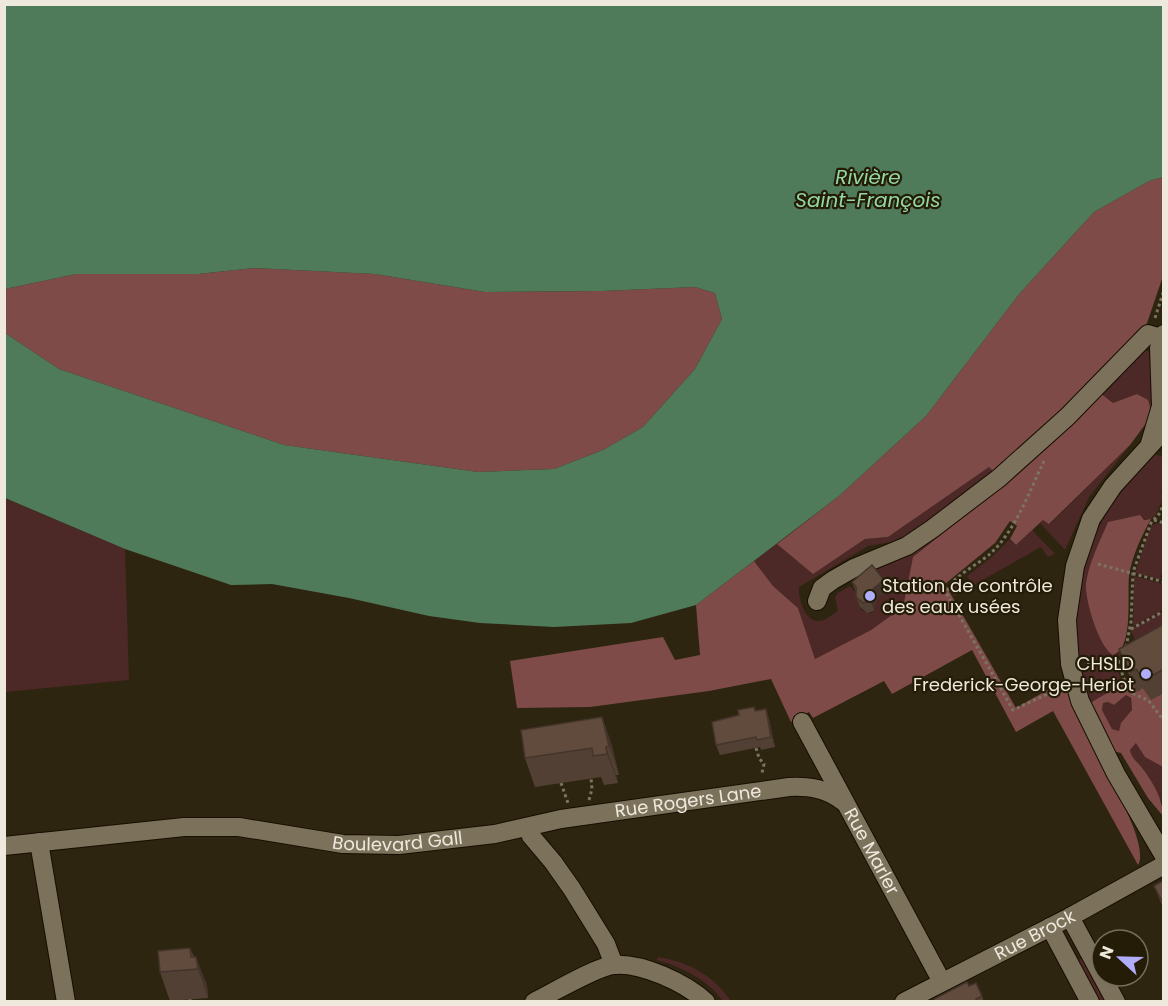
<svg xmlns="http://www.w3.org/2000/svg" width="1168" height="1006" font-family="Poppins,sans-serif">
  <style>
    .green { fill: #4c2827 }
    .forest { fill: #7e4b49; fill-rule: evenodd }
    .water { fill: #507b5a }
    .lines { fill: none; stroke-linecap: round; stroke-linejoin: round }
    .minor-casing { stroke: #160e00; stroke-width: 20 }
    .path { stroke: #7b7462; stroke-width: 3; stroke-dasharray: 3 3; stroke-linecap: butt }
    .minor { stroke: #7c715a; stroke-width: 18 }
    .wall { fill: #534034 }
    .shaded-wall { fill: #44342b }
    .building { fill: #614b3d; stroke: #44342b; stroke-width: 1.5 }
    .poi-dot { fill: #b0aefa; stroke: #241c07; stroke-width: 2 }
    .labels { text-anchor: middle; stroke-width: 4.5; stroke-linejoin: round; paint-order: stroke }
    .poi-label { font-size: 18px; fill: #eee9dc; stroke: #241c07; text-anchor: start }
    .street-label { font-size: 18px; fill: #eee9dc; stroke: #241c07 }
    .water-label { font-size: 20px; font-style: italic; fill: #93d7a3; stroke: #241c07 }
  </style>
  <rect width="100%" height="100%" fill="#2e2510"/>
  <!-- green -->
  <g class="green">
    <path d="M1141 350 1148 351C1159 370 1155 390 1151 410L1113 403 1099 392Z"/>
    <polygon points="1130,445 1089,497 1065,550 1040,523 1043,520 1050,524"/>
    <path d="M1154 454 1164 457 1163 488 1161 490 1163 498 1156 515 1151 519 1108 522C1100 541 1089 562 1086 583 1084 598 1099 648 1113 655L1118 654 1125 645C1122 652 1122 657 1114 659L1078 661C1068 570 1093 519 1154 454Z"/>
    <path d="M989 466 997 475 908 539 868 546 799 587C798 598 805 623 820 621 826 620 833 614 838 611L835 597 838 593 850 586 862 600 860 607 863 611 871 613 874 611 876 604 873 571 892 562 1005 484 913 557 903 607 871 630 815 659 798 608 773 586 754 561 777 543 813 573 865 539 888 537Z"/>
    <polygon points="4,498 125,549 129,680 5,692"/>
    <polygon points="1157,523 1163,525 1163,574 1160,576 1162,580 1135,573 1151,526"/>
    <polygon points="1032,530 1055,554 1048,557 1041,547 954,596 950,590 955,586 959,590 971,582 967,576 992,557 1010,539 1011,542 1016,545"/>
    <polygon points="1134,576 1163,584 1164,609 1133,626"/>
    <polygon points="1163,611 1163,629 1137,644 1130,629"/>
    <polygon points="1113,665 1117,669 1123,684 1090,703 1080,667"/>
    <polygon points="1126,695 1130,698 1132,710 1119,731 1112,729 1102,710 1103,703 1108,702 1114,705"/>
    <polygon points="1137,742 1150,760 1157,762 1163,767 1163,804 1142,767 1132,759 1130,750"/>
    <path d="M658 957C689 962 713 975 731 1001H723C708 980 682 967 657 960Z"/>
    <polygon points="1084,957 1109,1001 1098,1001 1079,965 1079,960"/>
  </g>
  <!-- forest -->
  <g class="forest">
    <polygon points="1163,177 1163,276 1145,329 997,475 989,467 888,537 865,539 813,574 777,544 839,496 926,416 1020,293 1094,212 1149,181"/>
    <polygon points="254,268 375,274 485,292 602,291 695,287 715,293 722,319 695,369 643,427 603,450 554,469 478,472 284,445 59,369 5,333 5,289 76,274 198,274"/>
    <path d="M1099 392 1113 403 1137 394 1148 400 1151 410 1147 422 1130 445 1049 524 1043 520 1016 545 1010 539 1017 526 1010 521 995 543 945 584 1016 708 1065 680C1069 695 1074 710 1081 724 1093 750 1152 842 1138 865L1053 711 1016 732 972 650 892 694 884 681 813 718 809 712 791 722 771 679 709 691 590 707 517 708 510 661 663 637 675 660 700 655 696 605 754 561 773 586 798 608 815 659 871 630 903 607 913 557 1005 484Z"/>
    <path d="M1140 515 1144 520 1151 519C1141 537 1132 556 1129 576 1127 595 1134 649 1113 655 1099 648 1084 598 1086 583 1089 562 1100 541 1108 522Z"/>
    <path d="M1131 679 1143 688 1151 699 1163 693V767L1145 757 1136 743 1130 750C1132 760 1138 762 1143 769 1153 783 1163 799 1163 816L1148 798 1121 753 1112 751 1090 703ZM1126 695 1131 698 1132 710 1121 723 1119 731 1112 729 1102 710 1103 703 1108 702 1114 705Z"/>
  </g>
  <!-- water -->
  <polygon class="water" points="5,4 1163,5 1163,177 1149,181 1094,212 1020,293 926,416 839,496 696,605 631,623 554,627 480,623 429,616 349,598 272,584 231,585 125,549 5,498 5,333 59,369 284,445 478,472 554,469 603,450 643,427 695,369 722,319 715,293 695,287 602,291 485,292 375,274 254,268 198,274 76,274 5,289"/>
  <g class="lines">
    <defs>
      <g id="minor">
        <polyline points="1164,430 1113,486 1091,519 1075,566 1067,620 1070,664 1080,701 1116,774 1164,856"/>
        <polyline points="1150,443 1161,406 1159,348 1164,334"/>
        <polyline points="817,601 822,588 833,580 854,568 907,546 932,529 999,478 1067,417 1148,334 1161,338"/>
        <path id="s1" d="M802 722 942 982"/>
        <polyline points="528,828 531,836 553,862 572,889 606,944 614,965"/>
        <polyline points="39,842 66,1002"/>
        <path id="s2" d="M4 846 184 827H239L343 844 399 845 495 834 561 819 789 787C811 786 827 789 844 802"/>
        <polyline points="1070,917 1102,976"/>
        <polyline points="1050,927 1090,1002"/>
        <polyline points="1102,976 1116,1002"/>
        <path d="M534 1002C552 993 596 967 613 965 641 962 686 983 706 1002"/>
        <path id="s3" d="M904 1002 1070 917 1164 865"/>
      </g>
    </defs>
    <!-- minor casing -->
    <use href="#minor" class="minor-casing"/>
    <!-- path -->
    <g class="path">
      <polyline points="1155,318 1164,290"/>
      <path d="M1044 461C1029 492 1016 530 990 554 979 564 947 579 947 594L1013 710 1054 691 1061 692"/>
      <polyline points="1154,520 1164,523"/>
      <polyline points="1098,564 1164,582"/>
      <polyline points="1164,577 1164,579"/>
      <polyline points="1131,629 1164,611"/>
      <polyline points="1126,647 1131,622 1133,572 1151,523 1160,513 1164,502"/>
      <polyline points="1118,661 1127,688 1134,694 1148,700 1164,721"/>
      <polyline points="1087,663 1119,661 1123,656"/>
      <polyline points="756,748 759,758 764,764 762,773"/>
      <polyline points="561,783 568,803"/>
      <polyline points="589,800 592,789 591,778"/>
      <polyline points="190,999 190,1002"/>
    </g>
    <!-- minor -->
    <use href="#minor" class="minor"/>
  </g>
  <!-- wall -->
  <g class="wall">
    <polygon points="852,582 888,590 877,599 874,611 867,613 860,607 856,597 856,593"/>
    <polygon points="1164,624 1164,693 1151,700 1143,688 1137,692 1126,668 1119,649"/>
    <polygon points="754,707 756,711 766,709 769,719 775,747 761,750 760,747 720,755 716,745 739,715"/>
    <polygon points="602,717 612,746 619,775 616,775 618,783 604,785 601,777 535,787 525,758"/>
    <polygon points="1164,880 1164,910 1154,886"/>
    <polygon points="190,948 207,985 208,998 170,1001 160,972"/>
    <polygon points="969,986 982,996 984,1002 935,1002"/>
  </g>
  <!-- shaded-wall -->
  <g class="shaded-wall">
    <polygon points="884,580 888,590 877,599 874,611 871,601 873,589"/>
    <polygon points="766,709 769,719 775,747 771,737"/>
    <polygon points="602,717 612,746 619,775 609,746"/>
    <polygon points="606,747 616,775 618,783 607,754"/>
    <polygon points="196,957 207,985 208,998 198,969"/>
  </g>
  <!-- building -->
  <g class="building">
    <polygon points="872,565 884,580 873,589 871,601 863,603 856,597 856,587 852,582"/>
    <polygon points="1164,624 1164,669 1144,680 1136,669 1130,672 1119,649"/>
    <polygon points="754,707 755,711 766,709 771,737 757,740 756,737 716,745 712,722 739,715 738,710"/>
    <polygon points="602,717 609,746 606,747 607,754 593,756 592,748 525,758 521,730"/>
    <polygon points="1164,880 1164,904 1154,886"/>
    <polygon points="190,948 191,957 196,957 198,969 160,972 158,951"/>
    <polygon points="967,982 969,986 976,983 982,996 976,999 978,1002 935,1002 934,999"/>
  </g>
  <!-- markers -->
  <g class="poi-dot">
    <circle cx="870" cy="596" r="6"/>
    <circle cx="1146" cy="674" r="6"/>
  </g>
  <g class="labels">
    <!-- poi labels -->
    <g class="poi-label">
      <text x="882" y="592">Station de contrôle<tspan x="882" dy="21">des eaux usées</tspan></text>
      <text x="1134" y="670" text-anchor="end">CHSLD<tspan x="1134" dy="21">Frederick-George-Heriot</tspan></text>
    </g>
    <!-- street labels -->
    <g class="street-label">
      <text dy="6" stroke="none"><textPath href="#s2" startOffset="690">Rue Rogers Lane</textPath></text>
      <text dy="6" stroke="none"><textPath href="#s2" startOffset="396">Boulevard Gall</textPath></text>
      <text dy="6" stroke="none"><textPath href="#s1" startOffset="147">Rue Marler</textPath></text>
      <text dy="6" stroke="none"><textPath href="#s3" startOffset="147">Rue Brock</textPath></text>
    </g>
    <!-- water labels -->
    <g class="water-label">
      <text x="868" y="184">Rivière<tspan x="868" dy="23">Saint-François</tspan></text>
    </g>
  </g>
  <!-- border -->
  <rect width="1168" height="1006" fill="none" stroke="#eee9dc" stroke-width="12"/>
  <!-- north arrow -->
  <g transform="translate(1120 958) rotate(292)"><circle r="28" fill="#241c07" stroke="#756e5c" stroke-width="1.5"/>
  <path d="M0-4.5L10 22L0 15L-10 22Z" fill="#b0aefa"/>
  <text y="-9" font-size="16" font-weight="bold" text-anchor="middle" fill="#eee9dc">N</text>
  </g>
</svg>
